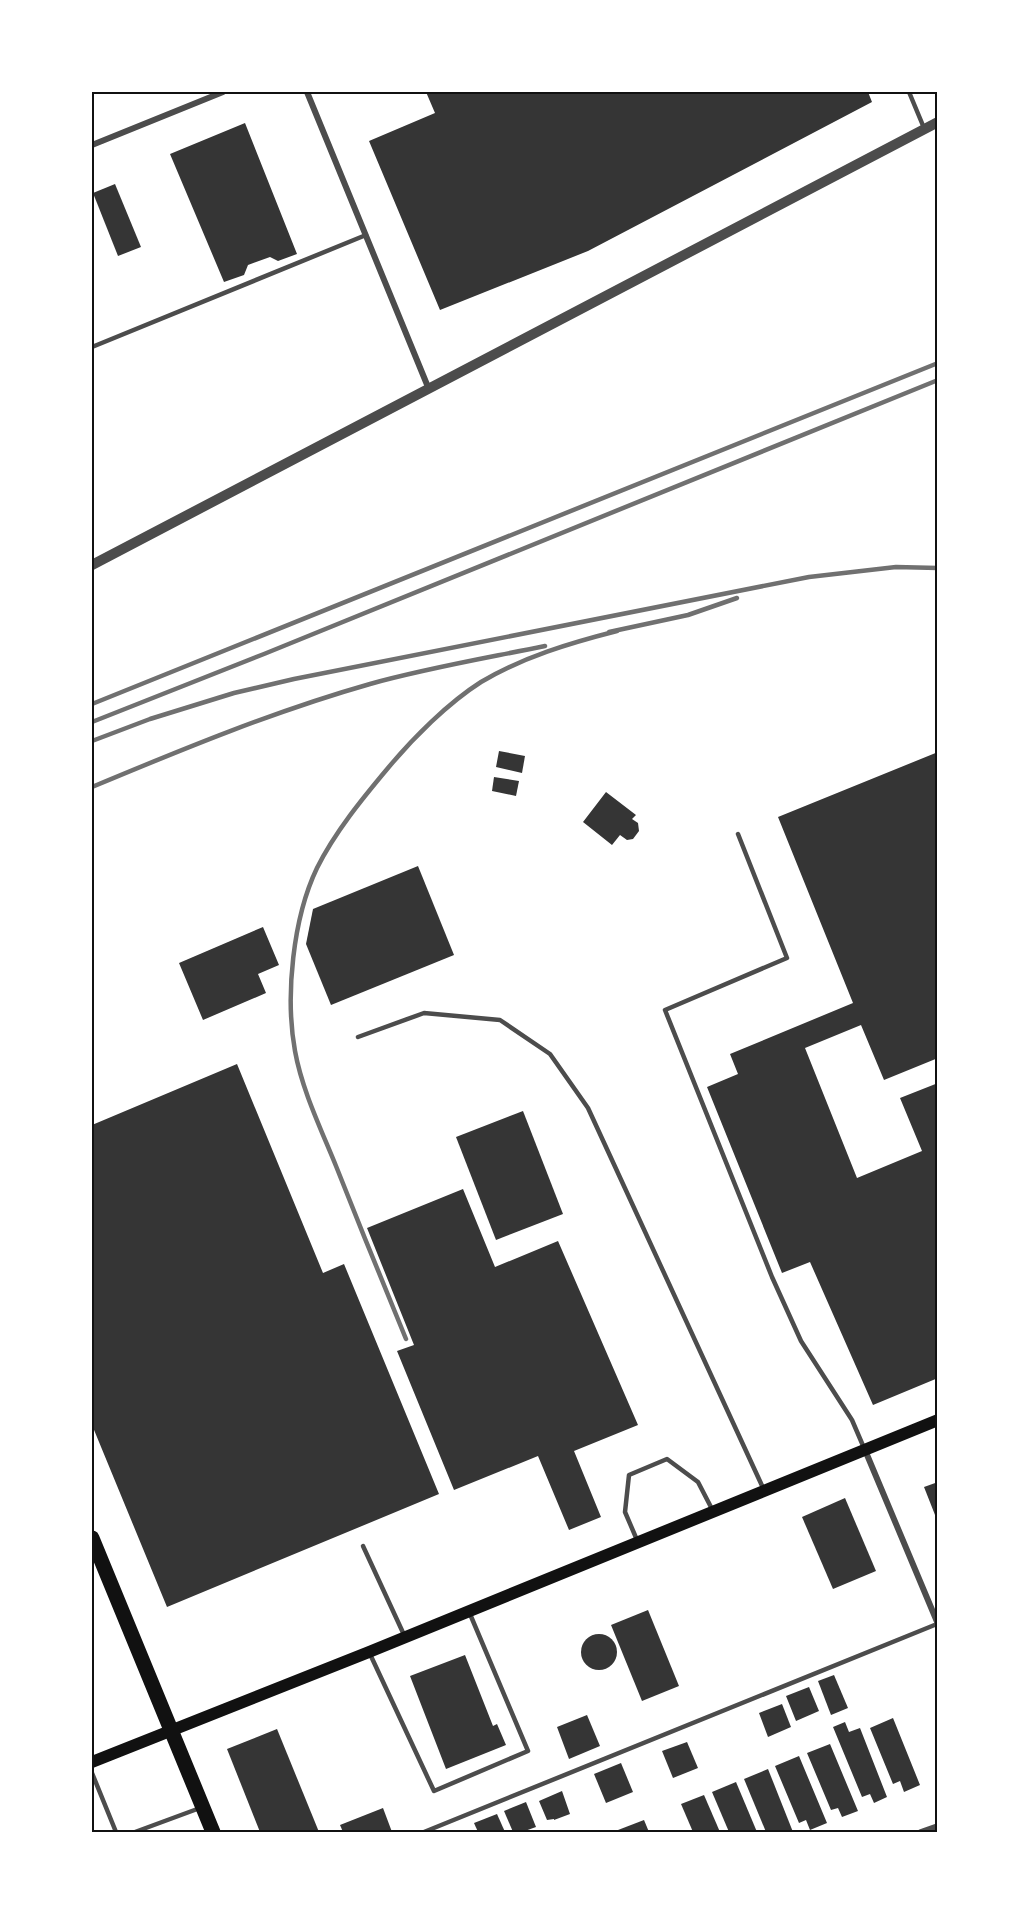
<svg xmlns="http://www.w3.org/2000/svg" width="1029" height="1924" font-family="'Titillium Web',sans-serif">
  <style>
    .building { fill: #353535 }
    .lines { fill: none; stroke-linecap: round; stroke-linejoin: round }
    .service { stroke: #4c4c4c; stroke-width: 4.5 }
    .minor { stroke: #4c4c4c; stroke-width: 6 }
    .tertiary { stroke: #4c4c4c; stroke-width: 10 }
    .secondary { stroke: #111; stroke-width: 12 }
    .primary { stroke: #111; stroke-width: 15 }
    .rail { stroke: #707070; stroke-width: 4.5 }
    .neatline { fill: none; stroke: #111; stroke-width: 2 }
  </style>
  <rect width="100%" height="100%" fill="#fff"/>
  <!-- building -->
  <g class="building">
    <polygon points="426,92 868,92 872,102 588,251 440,310 369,141 435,113"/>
    <polygon points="245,123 297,254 278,261 270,257 248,265 244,275 224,282 170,154"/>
    <polygon points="115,184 141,247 118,256 93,193"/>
    <polygon points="499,751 525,756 522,773 496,767"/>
    <polygon points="938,752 938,1058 884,1080 861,1025 805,1048 857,1178 922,1151 900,1098 938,1083 938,1378 873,1405 810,1262 782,1273 707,1087 738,1074 730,1054 853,1003 778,817"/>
    <polygon points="494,777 519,781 516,796 492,791"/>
    <polygon points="606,792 636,815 632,819 638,823 639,831 633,839 627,840 620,835 612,845 583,822"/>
    <polygon points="418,866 454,955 331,1005 306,944 313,909"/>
    <polygon points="263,927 279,965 258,974 266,993 203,1020 179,963"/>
    <polygon points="237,1064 323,1273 344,1264 439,1494 167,1607 92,1425 92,1125"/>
    <polygon points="523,1111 563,1214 496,1240 456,1137"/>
    <polygon points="463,1189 495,1267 558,1241 638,1425 574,1451 601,1517 569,1530 538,1456 454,1490 397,1351 414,1345 367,1228"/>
    <polygon points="938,1482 938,1520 937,1520 924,1487"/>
    <polygon points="845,1498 876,1571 833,1589 802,1517"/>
    <polygon points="648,1610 679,1686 642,1701 611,1625"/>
    <circle cx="599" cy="1652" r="18"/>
    <polygon points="465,1655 493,1726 497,1724 506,1745 446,1769 410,1676"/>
    <polygon points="834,1675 848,1708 831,1715 818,1681"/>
    <polygon points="809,1687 819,1711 796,1721 786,1696"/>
    <polygon points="782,1704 791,1727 768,1737 759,1713"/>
    <polygon points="587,1715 600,1746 569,1759 557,1727"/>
    <polygon points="893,1718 920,1785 904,1792 900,1781 893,1784 870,1728"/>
    <polygon points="845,1722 849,1732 860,1728 887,1797 874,1803 870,1794 862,1797 833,1727"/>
    <polygon points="277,1729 319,1832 260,1832 227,1749"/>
    <polygon points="687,1742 698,1768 673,1778 662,1751"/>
    <polygon points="830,1744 858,1811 842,1817 838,1808 831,1810 807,1753"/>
    <polygon points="799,1756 827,1823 810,1830 806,1820 799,1823 775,1766"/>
    <polygon points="621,1763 633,1792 606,1803 594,1774"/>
    <polygon points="768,1769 793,1832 766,1832 744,1779"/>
    <polygon points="736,1782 757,1832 729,1832 712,1792"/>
    <polygon points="562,1791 570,1814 554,1820 554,1819 547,1820 539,1801"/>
    <polygon points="704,1795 720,1832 693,1832 681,1804"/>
    <polygon points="526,1802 536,1827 522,1832 513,1832 504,1811"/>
    <polygon points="383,1808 392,1832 343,1832 340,1825"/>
    <polygon points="497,1814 505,1832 478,1832 474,1823"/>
    <polygon points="644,1820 649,1832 619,1832 618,1830"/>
  </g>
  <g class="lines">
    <!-- service -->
    <g class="service">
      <polyline points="909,92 924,128"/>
      <polyline points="92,347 366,235"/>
      <polyline points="738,834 787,958 665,1010 772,1277 801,1341 852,1420 864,1448"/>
      <polyline points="358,1037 424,1013 500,1020 550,1054 588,1108 764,1490"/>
      <polyline points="637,1540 625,1512 629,1475 667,1459 698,1482 713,1511"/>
      <polyline points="363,1546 405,1637"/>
      <polyline points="370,1654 434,1791 528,1751 470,1614"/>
      <polyline points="92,1773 116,1832"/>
      <polyline points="135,1832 200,1808"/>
      <polyline points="424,1832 937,1624"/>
    </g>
    <!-- minor -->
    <g class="minor">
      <polyline points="307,92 428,387"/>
      <polyline points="92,145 223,92"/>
      <polyline points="865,1450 938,1624"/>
      <polyline points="921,1832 938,1826"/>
    </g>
    <!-- tertiary -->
    <polyline class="tertiary" points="92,565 938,122"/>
    <!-- secondary -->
    <polyline class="secondary" points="92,1762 369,1652 938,1420"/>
    <!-- primary -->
    <polyline class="primary" points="92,1538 213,1832"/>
    <!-- rail -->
    <g class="rail">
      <polyline points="609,632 688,615 737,598"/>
      <polyline points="92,704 938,363"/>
      <polyline points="92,722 264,654 938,380"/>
      <polyline points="92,741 150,719 234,693 294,679 809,577 896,567 938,568"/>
      <path d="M92 787C183 749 275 711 370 684 427 668 487 658 545 646"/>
      <path d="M406 1339C382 1281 359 1224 336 1166 321 1129 302 1090 295 1051 285 996 293 918 317 868 335 832 362 799 388 768 413 738 448 703 481 682 523 657 570 643 617 631"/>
    </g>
  </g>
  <!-- border -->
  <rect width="1029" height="1924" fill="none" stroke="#ffffff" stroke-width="186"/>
  <rect x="93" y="93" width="843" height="1738" class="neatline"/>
</svg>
